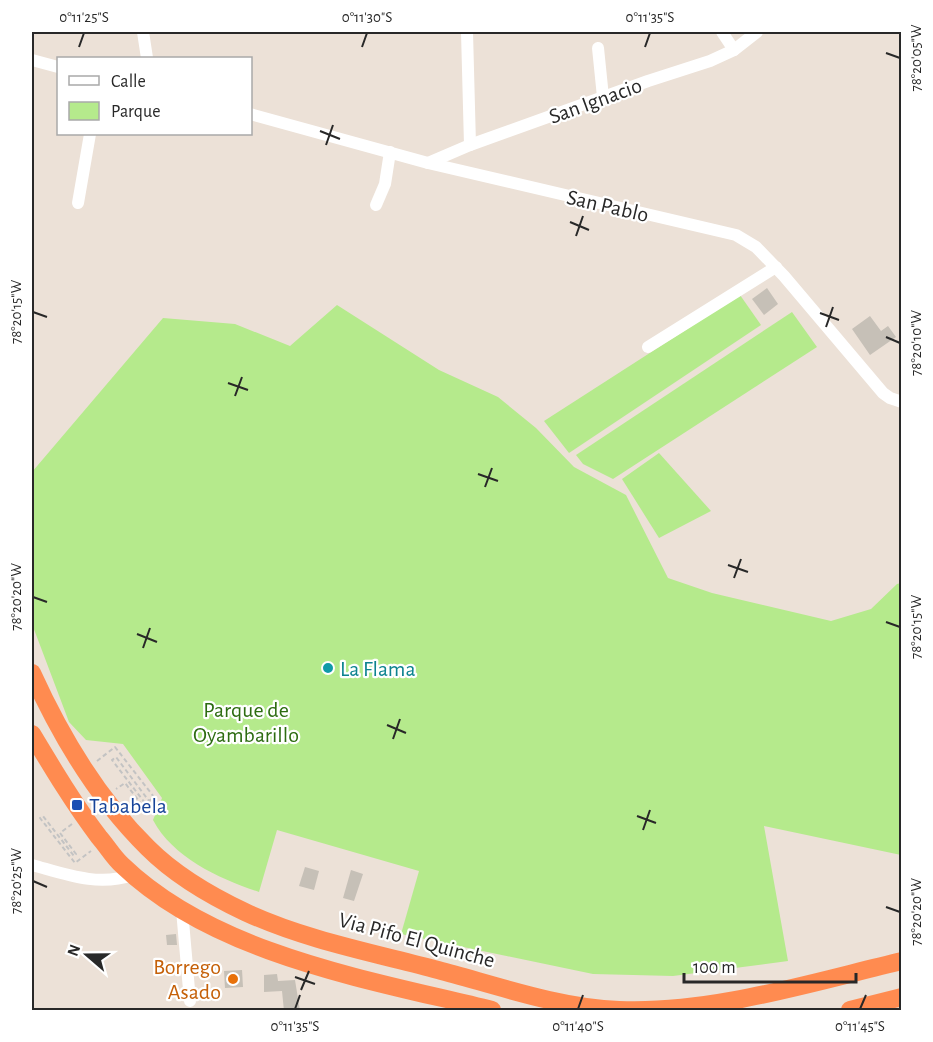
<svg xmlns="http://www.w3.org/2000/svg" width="933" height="1042" font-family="'Alegreya Sans',sans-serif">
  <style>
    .green { fill: #b5ea8c }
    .building { fill: #c6c0b7 }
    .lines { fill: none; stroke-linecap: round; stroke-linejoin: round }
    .path { stroke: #c3c3c3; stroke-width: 2; stroke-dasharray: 4.5 3; stroke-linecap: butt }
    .minor { stroke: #fff; stroke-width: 12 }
    .highway { stroke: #ff8b50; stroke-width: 18 }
    .ticks { fill: none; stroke: #282828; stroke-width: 2 }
    .culture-dot { fill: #0f9aa8; stroke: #fff; stroke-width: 2 }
    .transit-dot { fill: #1a4fb4; stroke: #fff; stroke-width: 2 }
    .food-dot { fill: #e8710a; stroke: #fff; stroke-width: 2 }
    .labels { text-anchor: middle; stroke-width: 4.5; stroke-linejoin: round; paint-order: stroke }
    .street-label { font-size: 22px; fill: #282828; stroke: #fff }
    .culture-label { font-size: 22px; fill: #0d838f; stroke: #fff; text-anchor: start }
    .park-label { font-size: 22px; fill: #2d6c11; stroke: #fff }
    .transit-label { font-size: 22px; fill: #164399; stroke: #fff; text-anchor: start }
    .food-label { font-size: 22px; fill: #c56008; stroke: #fff; text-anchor: end }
    .neatline { fill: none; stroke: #282828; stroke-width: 2 }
    .ticks-label { font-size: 15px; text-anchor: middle; fill: #282828 }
  </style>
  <rect width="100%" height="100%" fill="#ece1d7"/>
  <!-- green -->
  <g class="green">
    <polygon points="740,295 761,325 569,453 544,421"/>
    <path d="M337 305 439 370 498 397 536 428 574 467 626 495 668 578 712 593 831 621 871 609 897 584 901 583V855L764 826 788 961 673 976 593 974 401 934 419 871 277 830 259 892C220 879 173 858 153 820L162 798 123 744 86 740 69 722 32 624V472L163 318 235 324 290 346Z"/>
    <polygon points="792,312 817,347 613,479 583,464 576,455"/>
    <polygon points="659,453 711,511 659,538 622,479"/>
  </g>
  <!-- building -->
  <g class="building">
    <polygon points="767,288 778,304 764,315 752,299"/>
    <polygon points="870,316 881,331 888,326 896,337 870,355 852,329"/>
    <polygon points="305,867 319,871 314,890 299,886"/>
    <polygon points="351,870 363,874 354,901 343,898"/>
    <polygon points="176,934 177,945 167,945 166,935"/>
    <polygon points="242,970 243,987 225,988 224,971"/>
    <polygon points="277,974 278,981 295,980 300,1011 284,1011 282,991 264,992 264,975"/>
  </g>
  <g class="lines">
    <!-- path -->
    <g class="path">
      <polyline points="97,761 115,747 154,797 149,801 116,757 112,760 145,803 142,805 125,783 116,789"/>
      <polyline points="72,824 60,833 76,854 74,856 43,816 40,818 75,863 91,851"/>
    </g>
    <!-- minor -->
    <g class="minor">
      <polyline points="143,32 147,58"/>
      <polyline points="467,32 470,145"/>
      <polyline points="722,32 734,50"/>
      <polyline points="598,48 603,97"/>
      <polyline points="32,60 58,67"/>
      <polyline points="250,114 428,163 736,235 756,247 784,276 883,393 890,398 902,402"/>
      <polyline points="428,163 470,145 648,81 710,61 734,50 757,32"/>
      <polyline points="78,203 90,134"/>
      <polyline points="376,205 385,184 390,152"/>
      <polyline points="648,347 776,267"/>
      <path d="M32 865C65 874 98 887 132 875"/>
      <polyline points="182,910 190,1001"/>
    </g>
    <!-- highway -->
    <g class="highway">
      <path d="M32 673C61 737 98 799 148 848 175 875 211 896 245 912 305 940 374 953 438 970 495 985 560 1008 619 1010 711 1014 813 982 902 961"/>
      <path d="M32 734C53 769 74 804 99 837 107 846 113 857 122 865 215 955 371 980 492 1010"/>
      <polyline points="850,1010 902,997"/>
    </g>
  </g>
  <!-- ticks -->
  <path class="ticks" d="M79 47 84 33M362 47 367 33M645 47 650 33M886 53 900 58M320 131 340 139M326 145 333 125M570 222 589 230M576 236 583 216M33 312 47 317M820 313 839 320M826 327 833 307M886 337 900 343M228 383 248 390M235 396 242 377M478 474 498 481M485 487 492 468M728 565 748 572M734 578 741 559M33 597 47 602M886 622 900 627M137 634 157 642M143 648 150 628M387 725 406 733M393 739 400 719M637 816 656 823M643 830 650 810M33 881 47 887M886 907 900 912M295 977 315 984M301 990 309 971M295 1009 300 995M578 1009 583 995M860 1009 866 995"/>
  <!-- markers -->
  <circle class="culture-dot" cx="328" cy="668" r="6"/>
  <rect class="transit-dot" x="71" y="799" width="12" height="12" rx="3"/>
  <circle class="food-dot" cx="233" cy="979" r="6"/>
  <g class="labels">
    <!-- street labels -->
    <g class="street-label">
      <text transform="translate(595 100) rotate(-20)" y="8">San Ignacio</text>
      <text transform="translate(608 205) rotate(13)" y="8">San Pablo</text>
      <text transform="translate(417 939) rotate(15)" y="8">Via Pifo El Quinche</text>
    </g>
    <!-- culture labels -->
    <g class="culture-label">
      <text x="340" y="676">La Flama</text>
    </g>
    <!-- park labels -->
    <g class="park-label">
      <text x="246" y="717">Parque de<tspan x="246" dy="25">Oyambarillo</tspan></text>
    </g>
    <!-- transit labels -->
    <g class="transit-label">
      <text x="89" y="813">Tababela</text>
    </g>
    <!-- food labels -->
    <g class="food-label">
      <text x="221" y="974">Borrego<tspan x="221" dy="25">Asado</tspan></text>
    </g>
  </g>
  <!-- border -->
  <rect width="933" height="1042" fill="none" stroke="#ffffff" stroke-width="66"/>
  <!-- legend -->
  <rect x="57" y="57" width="195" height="78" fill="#ffffff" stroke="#a9a9a9" stroke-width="1.5"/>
  <rect x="69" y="76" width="30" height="9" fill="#ffffff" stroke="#a9a9a9" stroke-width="1.5"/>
  <text x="111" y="87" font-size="18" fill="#282828">Calle</text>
  <rect x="69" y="102" width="30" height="18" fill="#b5ea8c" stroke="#a9a9a9" stroke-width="1.5"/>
  <text x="111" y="117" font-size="18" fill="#282828">Parque</text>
  <!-- north arrow -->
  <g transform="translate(87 955) rotate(290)" stroke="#ffffff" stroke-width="4.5" paint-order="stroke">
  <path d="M0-4.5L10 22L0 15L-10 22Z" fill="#282828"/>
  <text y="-9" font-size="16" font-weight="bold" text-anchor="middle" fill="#282828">N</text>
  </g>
  <!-- scale -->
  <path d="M684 973v9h172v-9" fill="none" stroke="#282828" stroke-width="3"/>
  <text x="693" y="973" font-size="18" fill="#282828" stroke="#ffffff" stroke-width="4.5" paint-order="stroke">100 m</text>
  <rect x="33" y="33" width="867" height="976" class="neatline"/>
  <g class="ticks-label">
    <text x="84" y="22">0°11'25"S</text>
    <text x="367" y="22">0°11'30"S</text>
    <text x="650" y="22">0°11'35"S</text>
    <text transform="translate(916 58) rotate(-90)" y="5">78°20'05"W</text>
    <text transform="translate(16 312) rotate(-90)" y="5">78°20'15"W</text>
    <text transform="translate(916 343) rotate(-90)" y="5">78°20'10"W</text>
    <text transform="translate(16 597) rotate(-90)" y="5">78°20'20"W</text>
    <text transform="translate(916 627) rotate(-90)" y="5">78°20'15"W</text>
    <text transform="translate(16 881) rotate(-90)" y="5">78°20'25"W</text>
    <text transform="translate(916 912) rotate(-90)" y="5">78°20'20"W</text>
    <text x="295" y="1031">0°11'35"S</text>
    <text x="578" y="1031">0°11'40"S</text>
    <text x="860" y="1031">0°11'45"S</text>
  </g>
</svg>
